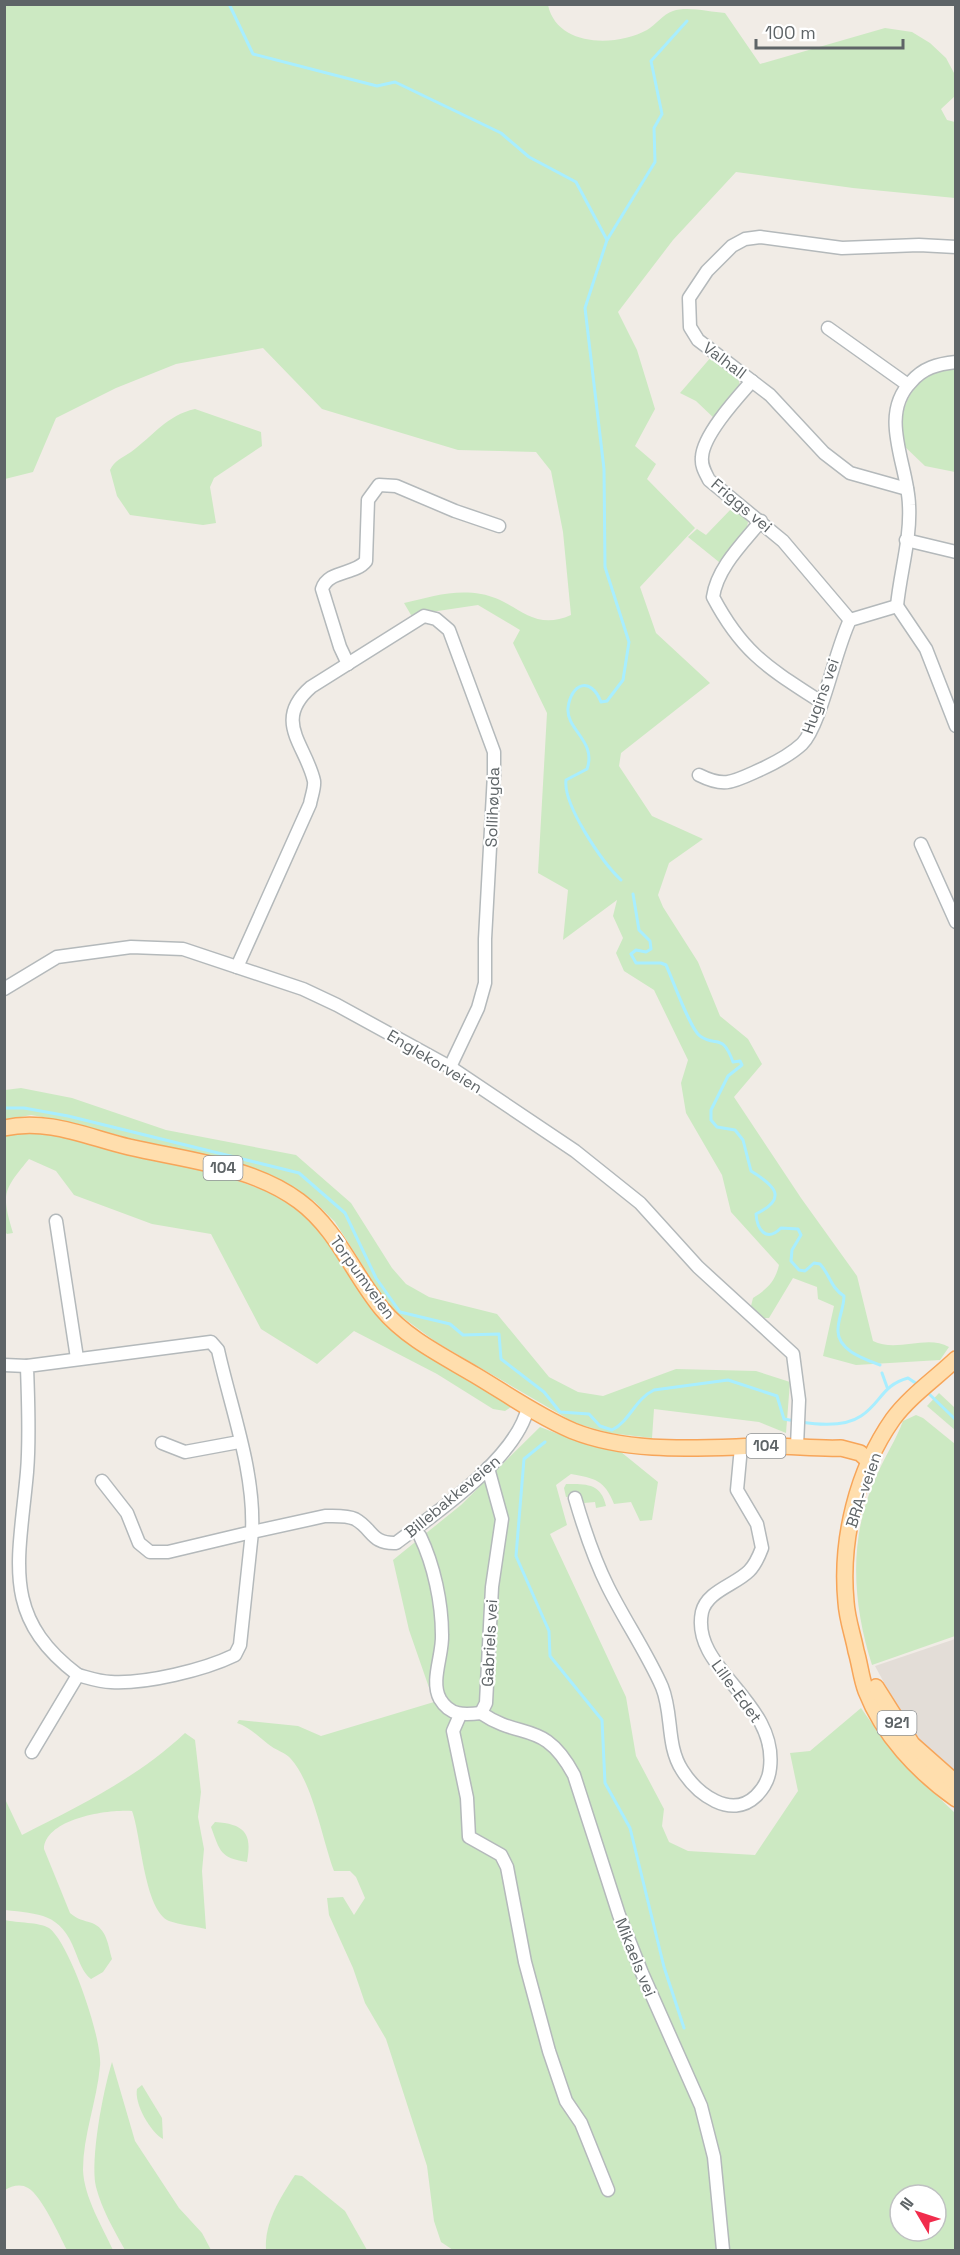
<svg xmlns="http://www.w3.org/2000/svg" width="960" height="2255" font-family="'Space Grotesk',sans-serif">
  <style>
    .education { fill: #e3ddd7 }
    .green { fill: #cce9c2; fill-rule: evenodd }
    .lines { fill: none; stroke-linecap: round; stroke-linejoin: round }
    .stream { stroke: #a8eeff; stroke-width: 3 }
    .minor-casing { stroke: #b4b9bb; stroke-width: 15 }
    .major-casing { stroke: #f7a559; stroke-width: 18 }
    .minor { stroke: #fff; stroke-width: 12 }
    .major { stroke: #ffdead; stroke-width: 15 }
    .labels { text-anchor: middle; stroke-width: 4.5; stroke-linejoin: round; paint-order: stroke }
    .shield { fill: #fff; stroke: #8e9295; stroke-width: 1.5 }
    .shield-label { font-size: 15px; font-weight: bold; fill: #5e6467 }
    .street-label { font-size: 16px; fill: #5e6467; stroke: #fff }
  </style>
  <rect width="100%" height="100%" fill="#f1ece6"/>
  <!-- education -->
  <polygon class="education" points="955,1639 955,1775 920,1740 899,1710 875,1666"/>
  <!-- green -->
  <g class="green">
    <path d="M4 5H548C557 47 616 47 647 30 656 25 663 14 673 11 687 6 710 12 725 13L760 64 885 28 912 32 930 43 946 58 954 73 955 96 941 109 947 120 955 122V198L853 188 736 172 673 240 618 312 637 350 655 409 635 446 656 464 647 479 695 528 640 587 656 633 710 683 621 753 619 766 652 816 703 839 669 863 658 895 663 907 698 962 720 1016 748 1039 762 1064 734 1097 801 1198 857 1276 873 1341C897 1353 927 1334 949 1347L940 1360 856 1365 823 1356 834 1306 818 1299 817 1287 793 1278 769 1318H763L751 1306 753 1298C767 1289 775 1282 779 1265L731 1212 722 1175 686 1113 681 1083 688 1060 654 990 624 971 616 953 623 938 613 916 617 900 563 940 568 890 538 873 547 713 513 643 520 630 478 605 411 615 404 603C430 597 454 589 481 594 517 600 531 633 571 615L563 532 551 471 536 452 458 450 322 409 263 348 176 364 116 388 56 418 33 472 5 479Z"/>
    <path d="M712 356C723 365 740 372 740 387L715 419 696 401 680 393Z"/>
    <path d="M949 369 955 370V472L925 466 901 443C899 407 911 376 949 369Z"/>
    <path d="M195 409 261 432 262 446 214 478 210 487 216 523 203 525 130 515 117 496 110 470C115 460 122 458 131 452 153 436 167 415 195 409Z"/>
    <polygon points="733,507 748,522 746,531 723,562 719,562 688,537 697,529 706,535"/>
    <polygon points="21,1088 72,1098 166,1130 296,1155 351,1203 392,1268 406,1284 429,1297 497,1314 549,1377 578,1392 603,1396 676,1369 756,1371 790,1382 786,1433 759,1422 654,1409 652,1438 609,1433 575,1423 436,1342 398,1314 381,1294 335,1222 314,1201 286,1183 270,1175 214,1159 49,1118 31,1115 5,1120 5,1090"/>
    <path d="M31 1131 47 1132 222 1175 274 1194 292 1204 331 1241 367 1302 511 1407 505 1411 493 1409 437 1374 354 1331 317 1364 261 1329 211 1234 152 1224 74 1195 56 1171 29 1159C3 1191 1 1193 13 1233L7 1234 5 1232V1136Z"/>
    <polygon points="939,1393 955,1408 955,1430 927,1406"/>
    <path d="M916 1415 923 1418 955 1444V1636L872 1665C852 1602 848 1536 877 1475 885 1456 896 1440 903 1421Z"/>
    <path d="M540 1427 574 1440 621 1452 658 1482 652 1520 640 1521 631 1502 614 1504C605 1480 594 1478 571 1474L556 1485 567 1525 550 1534 626 1697 636 1756 664 1809 662 1826 669 1842 688 1851 755 1855 798 1791 790 1753 810 1751 861 1708C888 1748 920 1780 955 1813V2250H453L441 2242 434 2221 427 2166 386 2039 365 2003 353 1968 329 1915 327 1898 343 1897 354 1915 365 1898 356 1877 350 1871H334C322 1838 313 1784 291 1759 285 1752 275 1750 268 1744 258 1736 249 1727 237 1723L239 1720 298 1726 321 1736 434 1702 409 1630 393 1560 461 1505ZM900 2195H936V2231H900Z"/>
    <path d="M566 1484C586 1484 601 1483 606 1506L596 1508 595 1502 584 1503 577 1495 566 1497 564 1488Z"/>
    <path d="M185 1733 195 1740 201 1792 198 1817 204 1849 202 1871 206 1929C194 1926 180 1925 169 1921 144 1910 141 1834 132 1811 107 1809 45 1819 44 1849L70 1913C78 1920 83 1920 92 1923 107 1929 108 1945 112 1959L103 1972 91 1979C83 1973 79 1961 75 1951 61 1913 39 1914 5 1910V1799L22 1835C81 1805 137 1778 185 1733Z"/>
    <path d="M215 1822C243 1824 253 1832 247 1862 220 1858 220 1851 211 1827Z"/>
    <path d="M5 1920C17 1923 39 1922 49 1928 70 1943 103 2041 100 2066 97 2101 83 2135 83 2170 84 2197 102 2226 113 2250H67C59 2235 42 2196 28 2188 21 2183 11 2186 5 2190Z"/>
    <path d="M112 2062 135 2141 179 2208 202 2233 211 2250H125C114 2230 102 2210 96 2187 90 2159 103 2091 112 2062Z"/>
    <path d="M142 2085 162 2118 163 2139C150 2132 134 2103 137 2089Z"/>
    <path d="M295 2175 302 2176 345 2211 367 2250H266C264 2223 280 2198 295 2175Z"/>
  </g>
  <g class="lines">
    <!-- stream -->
    <g class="stream">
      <polyline points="229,4 253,54 377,86 395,82 501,133 529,157 576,182 607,240"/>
      <path d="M621 880C602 862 563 805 566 780L587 769C597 741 566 730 568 708 571 683 591 676 601 702L607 701 623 680 629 642 605 567 604 469 585 308 607 240 655 162 654 128 662 114 651 61 687 21"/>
      <path d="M633 894 639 930 650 941 651 949 646 952 636 950 631 954 636 963H661L666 965C673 980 690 1029 700 1036 717 1048 722 1032 733 1062L740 1061 742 1065 728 1076 711 1110V1120L717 1127 735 1130 743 1140 751 1171C774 1185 789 1198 756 1214 757 1229 766 1243 781 1228L798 1229 801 1235 792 1250 791 1261 799 1270 805 1271 814 1263 820 1264C830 1275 831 1288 844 1296 844 1308 838 1318 838 1330 837 1350 864 1359 880 1365"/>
      <path d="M4 1108H24L68 1116 299 1173 345 1213 376 1278 400 1312 450 1324 463 1335 499 1334 501 1359 544 1392 560 1412 589 1414 600 1426 612 1430C630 1421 635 1399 654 1390L728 1380 777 1396 784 1419 795 1421"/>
      <polyline points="882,1373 887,1387"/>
      <polyline points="927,1392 956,1420"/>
      <path d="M801 1422C820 1425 845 1427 861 1416 881 1403 882 1385 908 1378L920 1386"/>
      <polyline points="545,1442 524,1459 516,1556 549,1631 550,1656 602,1720 605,1783 630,1828 664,1967 684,2028"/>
    </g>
    <defs>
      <g id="minor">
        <polyline points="828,328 908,385"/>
        <path d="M752 381C737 398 703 435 702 457 701 466 705 472 709 480L783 541 850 620"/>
        <polyline points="907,489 850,473 824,453 770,395 698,340 690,327 689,298 707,271 732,246 745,239 760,237 842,248 919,245 956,247"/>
        <path d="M761 521C743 543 717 568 713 597 743 654 769 668 821 702"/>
        <polyline points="906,540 956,552"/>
        <path d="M897 606C900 573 911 539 909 505 908 465 878 416 911 382 923 368 937 364 956 362"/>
        <polyline points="897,606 926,649 956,726"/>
        <path d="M348 664 340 647 322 589C328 570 355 575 366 561L368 500 379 485 396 486 455 511 499 526"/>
        <path d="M699 775C723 787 731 783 755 772 771 765 789 756 802 744 821 725 835 650 850 620L897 606"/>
        <polyline points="921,844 956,922"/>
        <path d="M237 967 310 804C311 797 315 788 314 781 306 745 272 721 311 687L424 616 436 619 449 630 494 752V774L485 939V983L478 1008 450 1067"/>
        <polyline points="4,989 57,957 131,947 183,949 303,989 337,1005 450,1067 575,1151 640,1203 698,1267 793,1354 799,1400 797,1446"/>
        <polyline points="56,1221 77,1358"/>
        <polyline points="4,1365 27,1366"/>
        <polyline points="162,1443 185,1452 239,1442"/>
        <path d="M575 1498C584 1529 594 1559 608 1587 625 1621 647 1653 662 1687 673 1714 666 1745 682 1770 697 1794 731 1820 756 1796 764 1788 769 1780 770 1768 778 1701 690 1669 702 1612 707 1591 735 1585 749 1571 755 1565 759 1556 762 1548L757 1524 737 1490 741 1447"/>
        <path d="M420 1536C434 1565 442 1603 442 1635 443 1655 430 1681 440 1699 450 1716 464 1715 481 1713"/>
        <path d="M78 1675C0 1616 19 1562 27 1472 30 1437 28 1401 27 1366L211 1342 218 1350C231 1409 255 1471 252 1532L168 1552H150L139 1543 127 1513 102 1481"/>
        <path d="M481 1713C522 1741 544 1719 574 1775L619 1915 642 1973 701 2106 714 2157 723 2250"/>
        <polyline points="481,1713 486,1703 492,1587 502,1519 488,1468"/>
        <polyline points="460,1715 453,1731 467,1798 469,1837 501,1855 507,1867 525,1962 549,2051 566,2101 581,2123 608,2190"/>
        <path d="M32 1752 78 1675C89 1678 100 1682 111 1682 146 1684 204 1670 235 1655L240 1645 252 1532 325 1516C333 1516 347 1515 355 1519 373 1529 371 1544 396 1543 437 1512 517 1458 528 1407"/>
      </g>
      <g id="major">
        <path d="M4 1128C48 1118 87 1137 129 1147 185 1160 252 1166 299 1201 337 1229 353 1274 382 1309 406 1338 443 1356 475 1375 507 1394 538 1416 573 1431 633 1455 707 1447 770 1446 794 1446 817 1449 841 1448L860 1453 870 1462"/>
        <path d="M956 1359C935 1379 910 1396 893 1419 857 1470 840 1540 846 1602 847 1619 853 1635 856 1651 860 1664 861 1678 866 1691 883 1735 918 1772 956 1799"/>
        <polyline points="876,1687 912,1744 956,1783"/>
      </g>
    </defs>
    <!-- minor casing -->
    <use href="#minor" class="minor-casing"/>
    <!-- major casing -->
    <use href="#major" class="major-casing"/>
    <!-- minor -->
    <use href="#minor" class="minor"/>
    <!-- major -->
    <use href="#major" class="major"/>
  </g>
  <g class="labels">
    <!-- shield labels -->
    <g class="shield">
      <rect x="203.5" y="1156" width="39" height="24" rx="4.5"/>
      <rect x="746.5" y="1434" width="39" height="24" rx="4.5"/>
      <rect x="877.5" y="1711" width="39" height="24" rx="4.5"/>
    </g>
    <g class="shield-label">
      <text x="223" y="1173">104</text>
      <text x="766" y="1451">104</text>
      <text x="897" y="1728">921</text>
    </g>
    <!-- street labels -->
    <g class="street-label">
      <text transform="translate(725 360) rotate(37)" y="6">Valhall</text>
      <text transform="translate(742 505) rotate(40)" y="6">Friggs vei</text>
      <text transform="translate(820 696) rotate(-70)" y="6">Hugins vei</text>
      <text transform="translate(492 807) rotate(-88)" y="6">Sollihøyda</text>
      <text transform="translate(435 1061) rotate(31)" y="6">Englekorveien</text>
      <text transform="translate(363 1277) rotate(54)" y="6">Torpumveien</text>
      <text transform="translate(863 1490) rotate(-71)" y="6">BRA-veien</text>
      <text transform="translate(452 1496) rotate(-40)" y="6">Billebakkeveien</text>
      <text transform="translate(489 1643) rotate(-87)" y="6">Gabriels vei</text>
      <text transform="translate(737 1691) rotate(54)" y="6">Lille-Edet</text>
      <text transform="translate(636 1957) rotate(68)" y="6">Mikaels vei</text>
    </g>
  </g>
  <!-- border -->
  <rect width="960" height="2255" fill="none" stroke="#5e6467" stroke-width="12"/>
  <!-- north arrow -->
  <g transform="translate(918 2213) rotate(309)"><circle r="28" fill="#ffffff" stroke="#bfc1c2" stroke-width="1.5"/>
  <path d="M0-4.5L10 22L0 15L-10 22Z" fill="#f12c4c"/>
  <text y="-9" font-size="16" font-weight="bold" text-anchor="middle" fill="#5e6467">N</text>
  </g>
  <!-- scale -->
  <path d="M756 39v9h147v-9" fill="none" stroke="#5e6467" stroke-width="3"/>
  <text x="765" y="39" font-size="18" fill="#5e6467" stroke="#ffffff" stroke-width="4.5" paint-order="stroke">100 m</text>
</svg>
